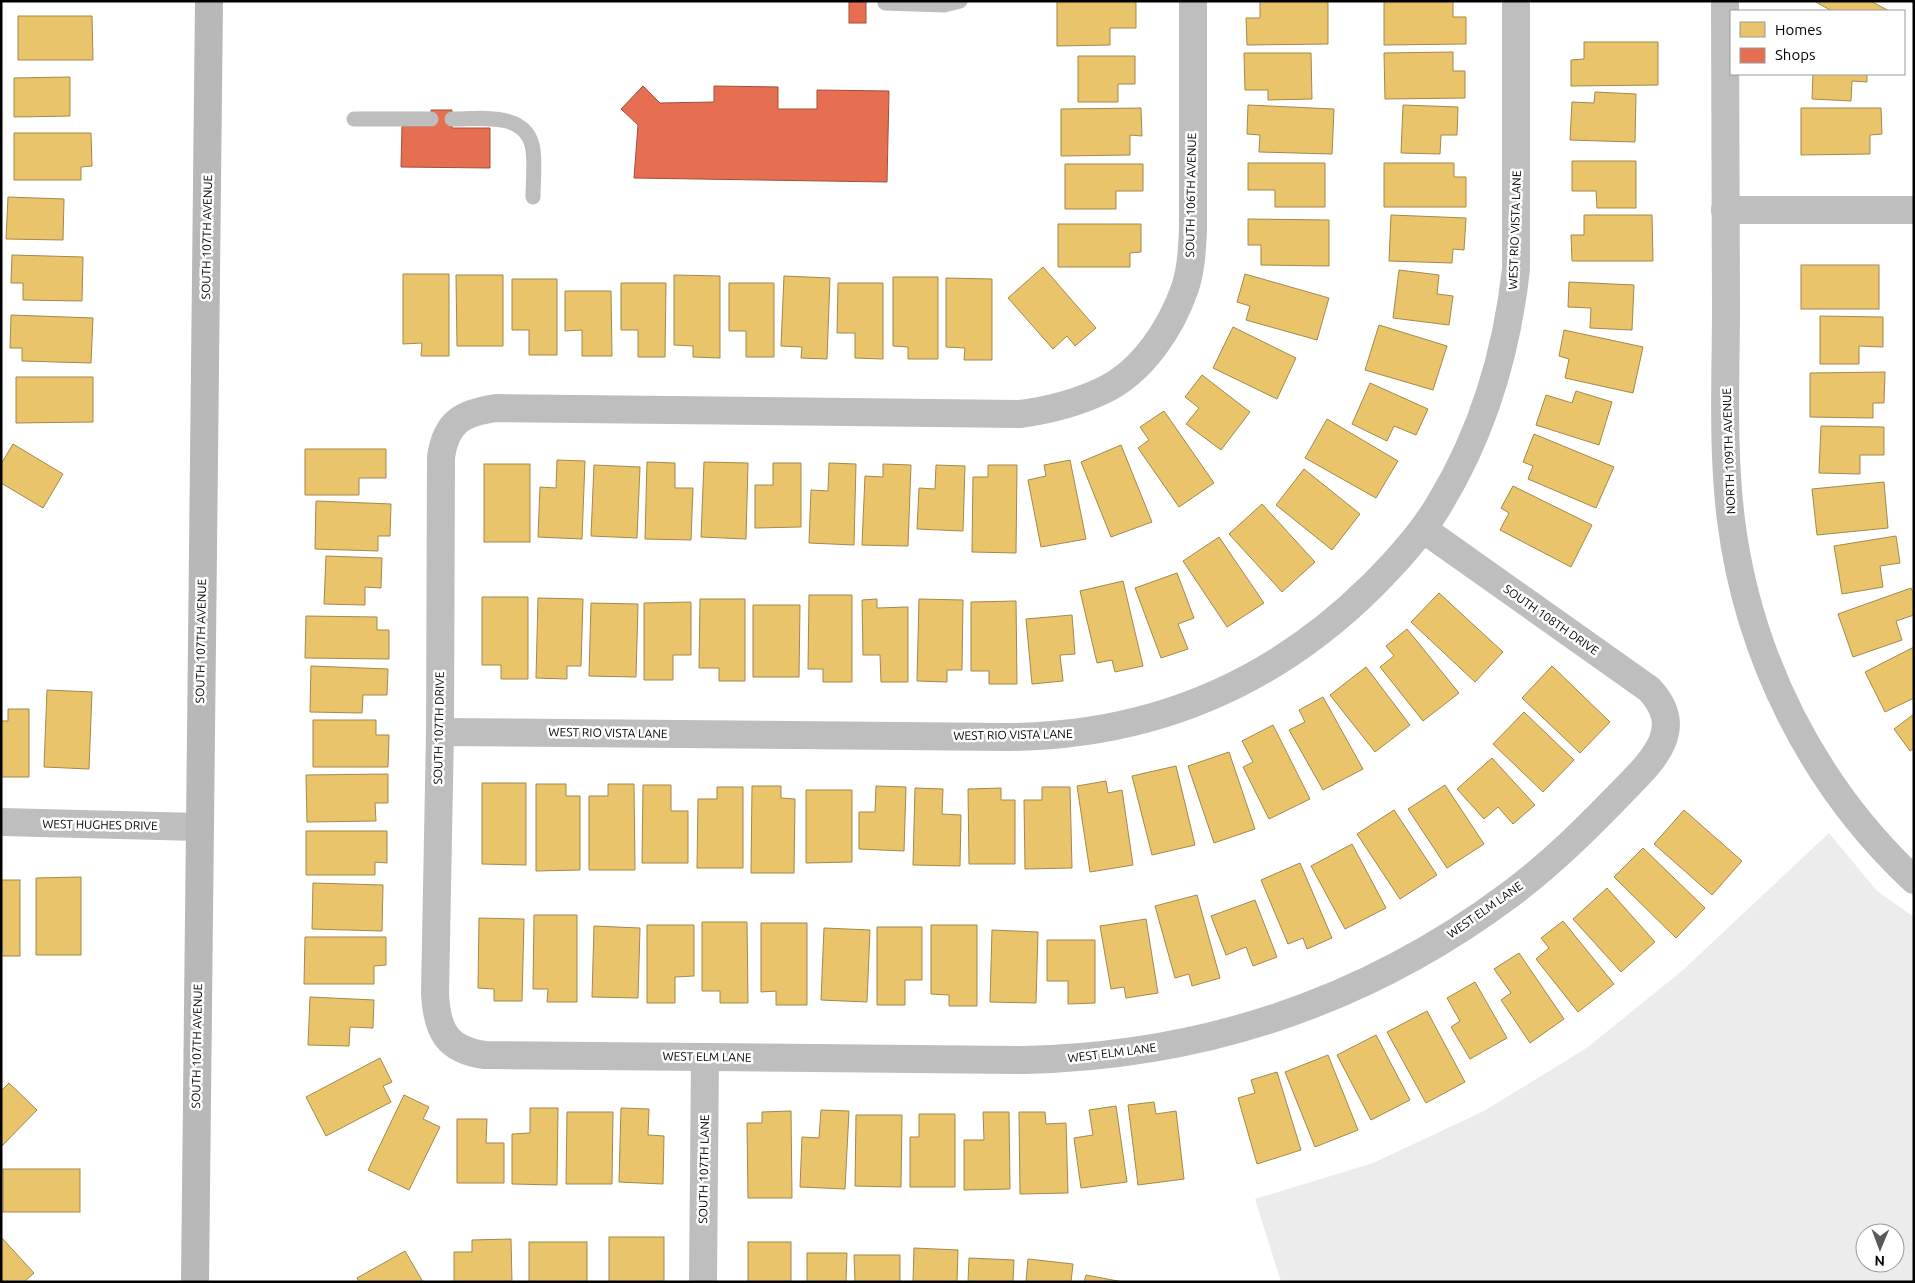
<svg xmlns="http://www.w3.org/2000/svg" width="1915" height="1283" font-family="Ubuntu,sans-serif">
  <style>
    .green { fill: #ececec; fill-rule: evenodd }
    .homes { fill: #e9c46a; stroke: #a3894a }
    .shops { fill: #e76f51; stroke: #a24e39 }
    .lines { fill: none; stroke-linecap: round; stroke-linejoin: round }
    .service { stroke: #bebebe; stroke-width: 15 }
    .minor { stroke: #bebebe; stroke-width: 28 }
    .tertiary { stroke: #bebebe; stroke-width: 28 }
    .secondary { stroke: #b8b8b8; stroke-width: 28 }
    .labels { text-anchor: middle; stroke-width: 5; stroke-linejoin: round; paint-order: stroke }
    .street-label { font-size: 12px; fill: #000; stroke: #fff }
  </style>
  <rect width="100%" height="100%" fill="#fff"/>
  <!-- green -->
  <path class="green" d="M1829 833 1877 891 1914 917V1282H1281L1255 1199 1373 1163 1484 1111 1588 1047 1683 970ZM1865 1233H1895V1263H1865Z"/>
  <!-- homes -->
  <g class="homes">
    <polygon points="1057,1 1136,1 1136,28 1110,28 1110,45 1057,46"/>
    <polygon points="1260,1 1328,1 1328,44 1247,45 1246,18 1260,18"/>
    <polygon points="1384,1 1453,1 1453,17 1466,17 1466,44 1384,45"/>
    <polygon points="1814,1 1871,1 1889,11 1832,11"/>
    <polygon points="18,16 92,16 93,60 18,60"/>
    <polygon points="1584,42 1658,42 1658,85 1571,86 1571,60 1584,59"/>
    <polygon points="1453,52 1453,71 1465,71 1465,98 1385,99 1384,53"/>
    <polygon points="1244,53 1311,53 1312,99 1268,100 1268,90 1245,90"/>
    <polygon points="1078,56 1135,56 1135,84 1118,84 1118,102 1078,102"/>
    <polygon points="1813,74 1867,74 1867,82 1852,81 1851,101 1812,99"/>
    <polygon points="70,77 70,116 14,117 14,78"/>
    <polygon points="1595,92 1636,94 1635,142 1570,140 1572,102 1594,103"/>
    <polygon points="1248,105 1334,109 1332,154 1259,152 1260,135 1247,134"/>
    <polygon points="1403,105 1458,107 1457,135 1441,135 1440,154 1401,153"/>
    <polygon points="1141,108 1142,136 1130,135 1130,155 1061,156 1061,109"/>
    <polygon points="1801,108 1881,108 1882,134 1870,135 1870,154 1801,155"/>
    <polygon points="14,133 91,133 92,166 81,167 81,180 14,180"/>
    <polygon points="1572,161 1636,161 1636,208 1597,208 1596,191 1572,191"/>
    <polygon points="1248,163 1325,163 1325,207 1275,207 1275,190 1248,190"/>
    <polygon points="1384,163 1454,163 1454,177 1466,177 1466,207 1384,207"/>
    <polygon points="1065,164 1143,164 1143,191 1116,191 1116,209 1065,209"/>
    <polygon points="8,197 64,199 63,240 6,239"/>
    <polygon points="1391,215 1466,218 1464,250 1453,249 1452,263 1389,261"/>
    <polygon points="1584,215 1652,215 1653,261 1572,261 1571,235 1584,235"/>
    <polygon points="1248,219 1329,220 1329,266 1261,265 1261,245 1248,245"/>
    <polygon points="1058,224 1141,224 1141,252 1130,253 1130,267 1058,267"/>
    <polygon points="12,255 83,257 82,301 23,300 23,283 11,283"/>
    <rect x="1801" y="265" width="78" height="44"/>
    <polygon points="1043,267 1096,328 1075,346 1067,336 1053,349 1008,298"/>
    <polygon points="1399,270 1439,275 1437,294 1453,296 1449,325 1393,318"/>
    <polygon points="403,274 449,274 449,356 421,356 422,343 403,344"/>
    <polygon points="1245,274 1329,298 1317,340 1246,320 1250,306 1237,302"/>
    <polygon points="456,275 503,275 503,346 457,346"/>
    <polygon points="674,275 720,276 720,358 693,357 693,346 674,345"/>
    <polygon points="784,276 830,278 827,359 801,358 802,347 781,346"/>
    <polygon points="893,277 938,277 938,359 908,359 908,347 893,346"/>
    <polygon points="946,278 992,279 992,360 964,360 965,348 946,347"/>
    <polygon points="512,279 557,279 557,355 529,355 529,330 512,330"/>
    <polygon points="1569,282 1634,285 1632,330 1590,328 1591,308 1568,307"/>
    <polygon points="621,283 666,283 665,357 638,357 638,330 621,330"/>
    <polygon points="729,283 774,283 774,357 746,357 746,331 729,331"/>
    <polygon points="838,283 883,283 883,359 855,358 855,333 837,333"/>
    <polygon points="565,291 611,291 612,356 582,356 582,330 565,331"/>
    <polygon points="11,315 93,318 91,363 22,361 22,348 10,348"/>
    <polygon points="1820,316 1883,317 1883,347 1859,346 1859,364 1820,364"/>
    <polygon points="1379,325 1447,346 1433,390 1365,370"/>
    <polygon points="1233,327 1296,358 1277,399 1213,368"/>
    <polygon points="1564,330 1643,347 1633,393 1565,378 1569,359 1559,356"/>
    <polygon points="1885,372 1884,403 1873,403 1873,418 1810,417 1810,373"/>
    <polygon points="1202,375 1250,412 1221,450 1186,424 1199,408 1185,397"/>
    <polygon points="16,377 93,377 93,422 16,423"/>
    <polygon points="1370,383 1428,409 1416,435 1394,426 1387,441 1352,424"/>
    <polygon points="1576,391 1612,402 1599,445 1536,425 1546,395 1572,403"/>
    <polygon points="1164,411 1214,483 1179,507 1138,448 1149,440 1140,427"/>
    <polygon points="1327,419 1398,461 1376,498 1305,458"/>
    <polygon points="1821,426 1884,427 1884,455 1860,455 1860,474 1819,473"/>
    <polygon points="1534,434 1614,467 1596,508 1528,479 1533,466 1523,462"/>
    <polygon points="13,444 63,474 43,508 1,483 1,464"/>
    <polygon points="1121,445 1152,522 1111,537 1081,462"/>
    <polygon points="305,449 386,449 386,478 359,478 359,495 305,495"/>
    <polygon points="557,460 585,461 582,539 538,537 540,487 556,488"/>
    <polygon points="1070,460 1086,539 1041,547 1028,480 1046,476 1044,465"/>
    <polygon points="647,462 675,463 675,488 693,488 691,540 645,539"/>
    <polygon points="704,462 748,463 746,539 701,537"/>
    <polygon points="773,463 801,463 801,527 755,528 755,485 773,485"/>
    <polygon points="829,463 856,464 854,545 809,543 811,490 828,491"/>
    <rect x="484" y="464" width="46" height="78"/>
    <polygon points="883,464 911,465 908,546 862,545 865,476 883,477"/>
    <polygon points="594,465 640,467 637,538 591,536"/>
    <polygon points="936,465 965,466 963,531 917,529 919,488 935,489"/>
    <polygon points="988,465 1017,465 1016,553 972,552 973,477 988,477"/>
    <polygon points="1304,469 1360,514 1332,550 1276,505"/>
    <polygon points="1884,482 1888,528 1817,535 1812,489"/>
    <polygon points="1513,486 1592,525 1571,567 1500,530 1509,513 1501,508"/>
    <polygon points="316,501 391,504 390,536 378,536 378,551 315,549"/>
    <polygon points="1262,504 1315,562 1282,592 1229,534"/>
    <polygon points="1896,536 1900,563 1880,566 1883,587 1842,594 1834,546"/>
    <polygon points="1219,537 1264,603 1227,627 1183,561"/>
    <polygon points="326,556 382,558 381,588 365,587 365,605 324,604"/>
    <polygon points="1177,573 1194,618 1178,624 1188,649 1161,658 1135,588"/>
    <polygon points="1123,581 1143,666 1115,672 1112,660 1097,663 1080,591"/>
    <polygon points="1911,588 1914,595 1914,615 1896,621 1902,640 1853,657 1838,614"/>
    <polygon points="1439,593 1503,652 1475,682 1411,622"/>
    <polygon points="809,595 852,595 852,682 823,682 823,669 808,669"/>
    <polygon points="482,597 528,597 528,679 501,679 501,665 482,665"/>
    <polygon points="538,598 583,599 581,666 567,666 567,679 536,678"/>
    <polygon points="700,599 745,599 745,681 719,681 719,668 699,668"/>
    <polygon points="877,599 877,608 908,607 908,682 881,682 880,655 863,655 862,600"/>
    <polygon points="919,599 963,600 962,670 947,670 947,682 917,681"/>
    <polygon points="1016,601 1017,684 989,684 989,671 971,671 971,602"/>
    <polygon points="691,602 691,655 673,655 673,680 644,680 644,603"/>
    <polygon points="591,603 638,604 636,677 589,676"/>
    <polygon points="753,605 800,605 799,677 753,677"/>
    <polygon points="1072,615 1075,654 1060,655 1063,681 1032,684 1026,619"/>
    <polygon points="306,616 377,617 377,630 389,630 389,659 305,658"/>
    <polygon points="1407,629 1459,693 1423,721 1380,667 1394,656 1386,646"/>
    <polygon points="1914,647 1914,698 1885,712 1865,672"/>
    <polygon points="311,666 388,669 387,695 363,695 362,713 310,712"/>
    <polygon points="1552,666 1610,722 1580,753 1522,698"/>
    <polygon points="1366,667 1410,725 1375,752 1330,695"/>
    <polygon points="47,690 92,692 89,769 44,767"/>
    <polygon points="1323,697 1363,769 1323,790 1289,730 1305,722 1299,710"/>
    <polygon points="8,709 29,709 29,777 1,777 1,721 8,721"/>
    <polygon points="1524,712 1574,760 1543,792 1493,744"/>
    <polygon points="1914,714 1914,748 1910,751 1894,729"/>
    <polygon points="313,720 376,720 376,735 389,735 388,767 313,767"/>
    <polygon points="1273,725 1310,799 1269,819 1243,767 1253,762 1242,741"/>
    <polygon points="1229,752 1255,829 1214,843 1188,766"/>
    <polygon points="1492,758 1535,805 1513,824 1498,807 1484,819 1457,789"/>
    <polygon points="1176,766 1195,845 1152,855 1132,776"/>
    <polygon points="388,774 388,803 375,803 376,821 307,822 306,775"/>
    <polygon points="1106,781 1108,793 1122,790 1133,865 1090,872 1077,786"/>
    <polygon points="482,783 526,783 526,865 482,864"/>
    <polygon points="536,784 566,784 566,796 580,796 580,870 536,871"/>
    <polygon points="608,784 634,784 635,870 589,870 589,796 608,796"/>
    <polygon points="643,785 671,785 671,811 688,811 688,863 642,863"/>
    <polygon points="1445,785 1484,844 1447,868 1408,809"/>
    <polygon points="752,786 781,786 781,798 795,799 794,873 751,873"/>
    <polygon points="876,786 906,787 904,851 859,849 859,812 875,812"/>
    <polygon points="717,787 743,787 743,868 697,868 698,799 717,799"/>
    <polygon points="1042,787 1070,787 1072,868 1025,869 1024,800 1042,800"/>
    <polygon points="915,788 943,789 942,814 961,815 960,866 913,865"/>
    <polygon points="1001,788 1001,800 1015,800 1015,864 969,864 968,789"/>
    <polygon points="806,790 852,790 852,862 806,863"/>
    <polygon points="1394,810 1437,875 1400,899 1357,834"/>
    <polygon points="1684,810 1742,861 1712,895 1654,844"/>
    <polygon points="306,831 387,831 387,863 375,862 375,875 306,875"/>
    <polygon points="1352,844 1386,908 1345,929 1311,866"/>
    <polygon points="1643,848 1705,908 1676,938 1614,877"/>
    <polygon points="1300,863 1332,938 1307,949 1303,938 1288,944 1261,880"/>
    <polygon points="81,877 81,955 36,955 36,878"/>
    <rect x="1" y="880" width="19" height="76"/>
    <polygon points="313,883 383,885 382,931 312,929"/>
    <polygon points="1607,888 1655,942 1621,972 1573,919"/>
    <polygon points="1197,895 1220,978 1192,986 1189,974 1175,978 1155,906"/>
    <polygon points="1255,900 1277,957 1253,966 1246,947 1226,955 1211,916"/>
    <polygon points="534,915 577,915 577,1002 547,1002 548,989 533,989"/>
    <polygon points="479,918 524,919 522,1001 494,1001 494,989 478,988"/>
    <polygon points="1146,919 1158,993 1126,998 1124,987 1111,989 1100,926"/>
    <polygon points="1563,921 1614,984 1578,1012 1536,959 1549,948 1541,938"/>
    <polygon points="702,922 747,922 748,1003 720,1003 720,991 702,991"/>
    <polygon points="761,923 807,923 807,1005 776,1005 776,991 761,992"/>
    <polygon points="647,925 694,925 694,976 675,977 675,1003 647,1003"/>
    <polygon points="931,925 977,925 977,1006 949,1006 949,995 931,994"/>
    <polygon points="594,926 640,928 638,998 592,997"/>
    <polygon points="877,927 922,927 922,980 905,980 905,1005 877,1005"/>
    <polygon points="824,928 870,930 867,1002 821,1000"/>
    <polygon points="992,930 1038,932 1036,1003 990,1002"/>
    <polygon points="305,937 386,937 386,965 374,966 374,984 304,984"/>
    <polygon points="1047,940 1095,940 1095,1003 1068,1004 1068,981 1047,981"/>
    <polygon points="1519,953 1564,1019 1530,1043 1501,1000 1511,993 1494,969"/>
    <polygon points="1475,982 1507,1038 1470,1059 1451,1027 1460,1021 1447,998"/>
    <polygon points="310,997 374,1000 373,1028 350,1027 349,1046 308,1045"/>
    <polygon points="1427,1011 1465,1082 1426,1103 1387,1032"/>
    <polygon points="1376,1035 1410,1100 1371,1120 1337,1055"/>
    <polygon points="1328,1055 1358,1130 1315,1147 1285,1072"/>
    <polygon points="380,1058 392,1082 383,1086 391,1102 326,1136 306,1097"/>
    <polygon points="1277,1072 1301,1150 1257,1164 1238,1098 1255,1093 1251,1080"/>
    <polygon points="9,1083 37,1110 1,1147 1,1091"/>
    <polygon points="404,1095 429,1107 423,1119 440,1127 409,1190 368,1170"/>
    <polygon points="1154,1102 1156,1114 1176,1111 1184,1179 1138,1185 1128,1105"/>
    <polygon points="1116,1106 1127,1182 1081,1188 1074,1138 1093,1135 1089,1110"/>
    <polygon points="530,1108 558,1108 557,1185 512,1184 512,1134 530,1133"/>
    <polygon points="621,1108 649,1109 648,1135 664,1136 663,1184 619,1182"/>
    <polygon points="821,1110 849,1111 845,1189 800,1187 802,1137 819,1138"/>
    <polygon points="791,1111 792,1198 748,1198 747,1123 762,1123 762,1112"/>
    <polygon points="567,1112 613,1112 612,1184 566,1184"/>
    <polygon points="983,1112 1009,1112 1010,1189 964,1190 964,1140 984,1140"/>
    <polygon points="1019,1112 1045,1112 1046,1124 1066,1123 1068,1193 1020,1194"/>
    <polygon points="919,1114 955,1114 955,1187 910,1187 910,1137 919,1137"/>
    <polygon points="856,1115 902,1115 901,1187 855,1186"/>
    <polygon points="457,1119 487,1119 486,1143 504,1143 504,1183 457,1183"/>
    <rect x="3" y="1169" width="77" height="43"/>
    <polygon points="1,1237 34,1273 24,1282 1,1282"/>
    <rect x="609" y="1237" width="55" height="45"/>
    <polygon points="511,1239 512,1282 454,1282 454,1252 472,1252 472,1240"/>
    <rect x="529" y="1242" width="58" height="40"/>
    <rect x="748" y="1242" width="43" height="40"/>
    <polygon points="914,1248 958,1250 957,1282 913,1282"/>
    <polygon points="405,1251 423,1282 359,1282 357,1278"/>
    <polygon points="807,1253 847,1253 846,1282 807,1282"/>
    <polygon points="854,1255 900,1255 900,1282 855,1282"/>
    <polygon points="969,1258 1014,1260 1013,1282 968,1282"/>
    <polygon points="1028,1259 1073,1264 1071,1282 1026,1282"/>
    <polygon points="1086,1275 1123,1282 1084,1282"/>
  </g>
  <!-- shops -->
  <g class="shops">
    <rect x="849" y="1" width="17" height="22"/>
    <polygon points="643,86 660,103 714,102 714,86 778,87 778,109 817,109 817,90 889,91 887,182 634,178 638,125 621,109"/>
    <polygon points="431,110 452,110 452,128 490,128 490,168 401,167 402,126 431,126"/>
  </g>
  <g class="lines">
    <!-- service -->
    <g class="service">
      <polyline points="885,3 944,5 960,1"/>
      <polyline points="354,119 431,119"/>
      <path d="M452 119C481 119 528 111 533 150 535 165 533 182 533 197"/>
    </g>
    <!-- minor -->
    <g class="minor">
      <path d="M1193 1V231C1192 250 1191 270 1185 288 1171 328 1143 371 1104 390 1077 403 1050 410 1020 414L496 408C462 413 446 422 441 457L440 732 435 994C437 1031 447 1050 485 1055L1024 1060C1204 1056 1368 1001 1512 893 1552 863 1587 828 1621 793 1651 762 1688 730 1649 689L1423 529"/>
      <polyline points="1725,210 1914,210"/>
      <path d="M440 732 1008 737C1151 736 1271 686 1372 586 1397 561 1422 534 1440 503 1483 432 1507 351 1516 269V1"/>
      <polyline points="1,822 199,827"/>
      <polyline points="703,1282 705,1057"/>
    </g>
    <!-- tertiary -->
    <path class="tertiary" d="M1725 1C1725 103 1725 204 1726 305 1726 376 1722 449 1731 520 1748 656 1813 786 1914 880"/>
    <!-- secondary -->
    <polyline class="secondary" points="195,1282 209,1"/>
  </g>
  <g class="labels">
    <!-- street labels -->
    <g class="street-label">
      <text transform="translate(1191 195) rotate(-89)" y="4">SOUTH 106TH AVENUE</text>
      <text transform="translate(1515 230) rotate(-88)" y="4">WEST RIO VISTA LANE</text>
      <text transform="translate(207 237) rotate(-89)" y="4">SOUTH 107TH AVENUE</text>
      <text transform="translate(1729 451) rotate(-92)" y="4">NORTH 109TH AVENUE</text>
      <text transform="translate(1551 620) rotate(35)" y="4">SOUTH 108TH DRIVE</text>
      <text transform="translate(201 641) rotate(-89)" y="4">SOUTH 107TH AVENUE</text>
      <text transform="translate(439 728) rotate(-89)" y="4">SOUTH 107TH DRIVE</text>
      <text transform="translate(608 733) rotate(1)" y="4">WEST RIO VISTA LANE</text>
      <text transform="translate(1013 735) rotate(-1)" y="4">WEST RIO VISTA LANE</text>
      <text transform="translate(100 825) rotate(1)" y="4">WEST HUGHES DRIVE</text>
      <text transform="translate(1485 910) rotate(-35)" y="4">WEST ELM LANE</text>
      <text transform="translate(197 1046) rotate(-89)" y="4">SOUTH 107TH AVENUE</text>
      <text transform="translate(1112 1053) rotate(-7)" y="4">WEST ELM LANE</text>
      <text transform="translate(707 1057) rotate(1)" y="4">WEST ELM LANE</text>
      <text transform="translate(704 1169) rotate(-89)" y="4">SOUTH 107TH LANE</text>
    </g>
  </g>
  <!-- border -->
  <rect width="1915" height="1283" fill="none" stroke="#000000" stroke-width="5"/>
  <!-- legend -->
  <rect x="1730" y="10" width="175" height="65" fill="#ffffff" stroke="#999999"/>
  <rect x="1740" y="22" width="25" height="15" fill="#e9c46a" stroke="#999999"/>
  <text x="1775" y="35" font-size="15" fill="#000000">Homes</text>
  <rect x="1740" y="48" width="25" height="15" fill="#e76f51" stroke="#999999"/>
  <text x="1775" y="60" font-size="15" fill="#000000">Shops</text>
  <!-- north arrow -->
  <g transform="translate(1880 1248) rotate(181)"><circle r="24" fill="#ffffff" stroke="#999999"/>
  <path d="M0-4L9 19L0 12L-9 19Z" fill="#595959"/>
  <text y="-8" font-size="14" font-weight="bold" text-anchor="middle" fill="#000000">N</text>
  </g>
</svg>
